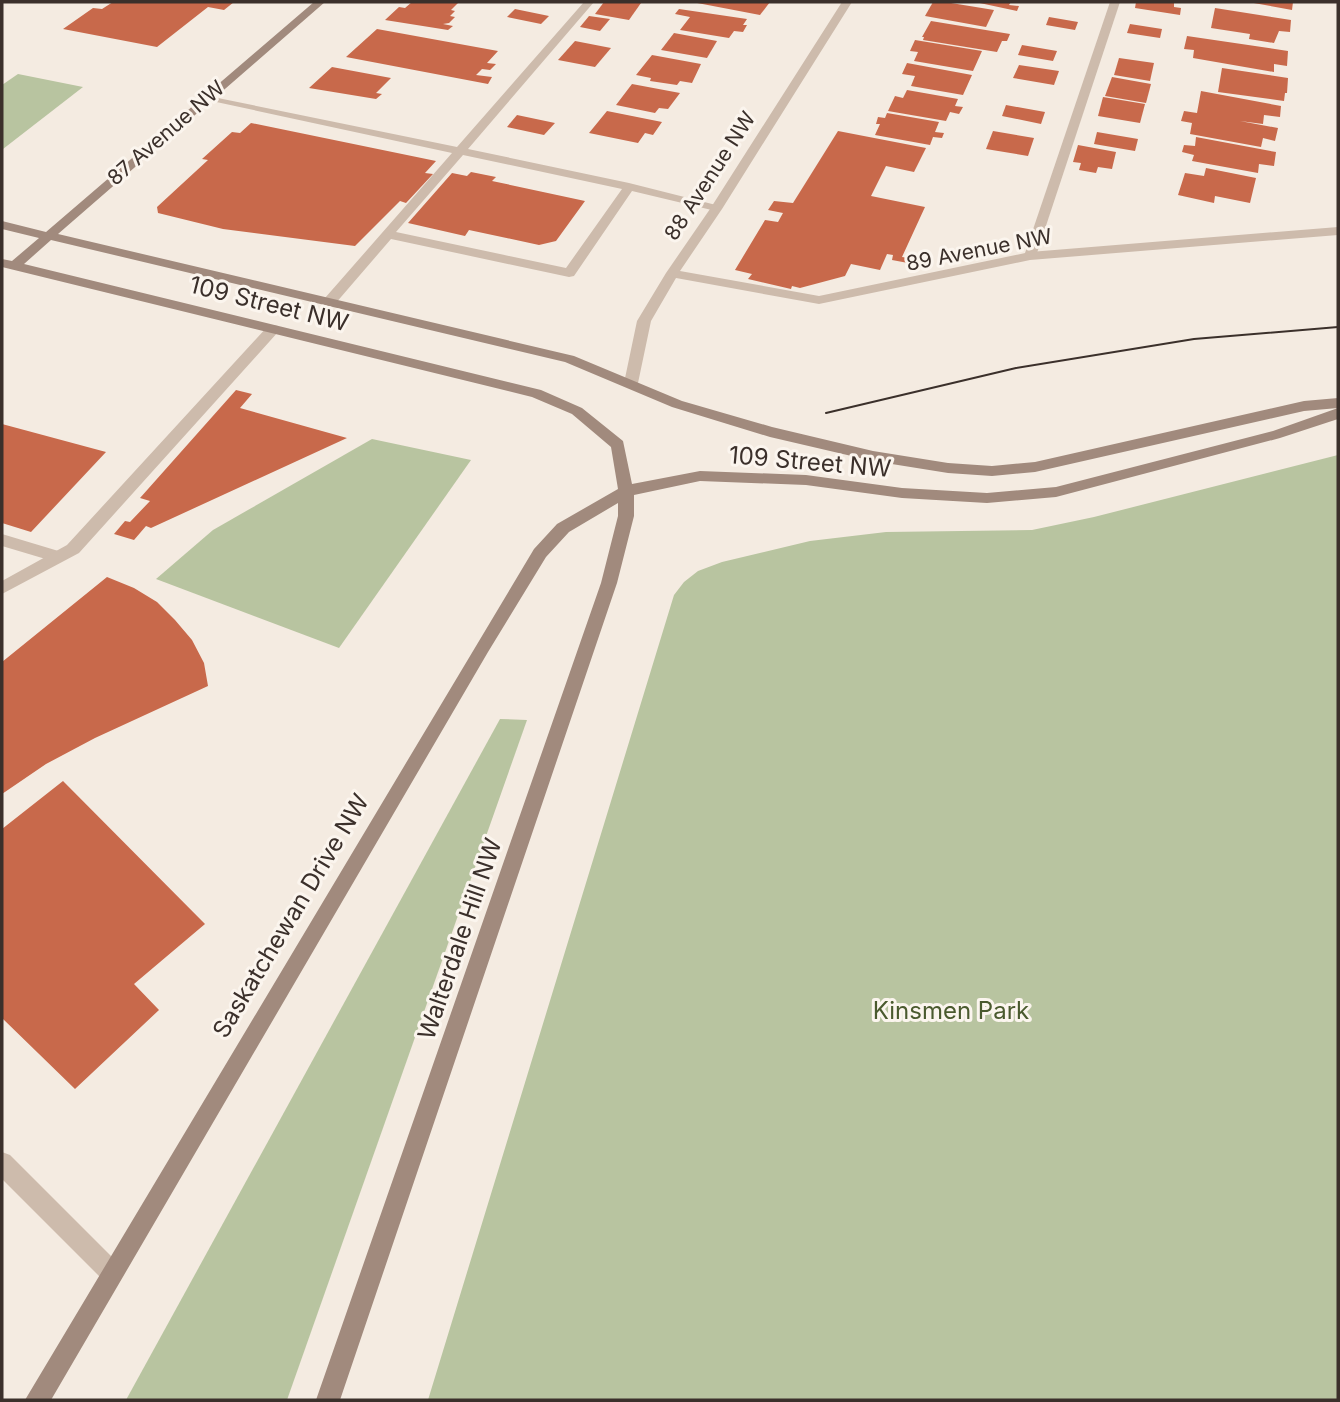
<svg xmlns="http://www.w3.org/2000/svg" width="1340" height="1402" font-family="Inter,sans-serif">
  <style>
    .green { fill: #b8c4a0 }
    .building { fill: #c8694b }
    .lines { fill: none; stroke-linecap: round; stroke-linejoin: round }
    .lane { fill: #cdbbac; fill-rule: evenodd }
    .street { fill: #cdbbac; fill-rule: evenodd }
    .secondary { fill: #a18a7d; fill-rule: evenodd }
    .tram { stroke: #3b302b; stroke-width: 2 }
    .labels { text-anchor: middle; stroke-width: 6; stroke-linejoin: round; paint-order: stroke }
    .far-street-label { font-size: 21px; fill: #3b302b; stroke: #fbf5ee }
    .street-label { font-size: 24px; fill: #3b302b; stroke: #fbf5ee }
    .park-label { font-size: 24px; fill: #4a5a2e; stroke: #fbf5ee }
  </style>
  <rect width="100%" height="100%" fill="#f4ebe1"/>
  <!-- green -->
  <g class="green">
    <polygon points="18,74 83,87 3,149 2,85"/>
    <polygon points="372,439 471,460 339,648 156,579 213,530"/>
    <polygon points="1338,455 1338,1400 428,1400 674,595 684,582 698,571 722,562 810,541 886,532 1032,530 1094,517"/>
    <polygon points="500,719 527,720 287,1400 126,1400"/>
  </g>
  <!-- building -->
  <g class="building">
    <polygon points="113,2 234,2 224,10 208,7 157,47 63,29 93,8 102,9"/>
    <polygon points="412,2 459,2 451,10 455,11 450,16 455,17 449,23 443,24 453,26 448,30 385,20 399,7 405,8"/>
    <polygon points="604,2 634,2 641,3 629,20 595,14"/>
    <polygon points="692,2 770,2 760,15"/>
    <polygon points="933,2 945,2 994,10 986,27 925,16"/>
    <polygon points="975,2 1011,2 1009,5 1019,6 1017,11"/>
    <polygon points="1136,2 1174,3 1174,7 1181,8 1180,15 1135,8"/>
    <polygon points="1248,2 1293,2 1292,10"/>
    <polygon points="1215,8 1291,20 1290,32 1279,31 1274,43 1249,39 1250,34 1211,28"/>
    <polygon points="515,9 549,16 541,24 507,17"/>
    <polygon points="679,9 747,19 743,25 747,25 743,32 734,31 729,38 680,30 690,17 675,14"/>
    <polygon points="589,16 610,19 600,31 580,27"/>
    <polygon points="1049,17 1078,22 1075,30 1046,25"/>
    <polygon points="931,21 1010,34 1007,41 1002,41 997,52 923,40 924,37 922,37"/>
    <polygon points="1130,24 1162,29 1160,38 1127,33"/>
    <polygon points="377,29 498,51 487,63 496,64 490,70 482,69 476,75 492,77 488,84 346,57"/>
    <polygon points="674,33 717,41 707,58 661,50"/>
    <polygon points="1187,36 1288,51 1287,66 1274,64 1274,72 1193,58 1194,50 1184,49"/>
    <polygon points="915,40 982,51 973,71 914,61 918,52 910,51"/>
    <polygon points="575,41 611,48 595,67 558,60"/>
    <polygon points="1022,45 1057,51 1053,61 1018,55"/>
    <polygon points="652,55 701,64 692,83 680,81 677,85 650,81 651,78 636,75"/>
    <polygon points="1119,58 1154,63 1150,81 1114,75"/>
    <polygon points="907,63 972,75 963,95 911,86 915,76 902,74"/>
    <polygon points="1019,65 1059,71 1054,85 1013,78"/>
    <polygon points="332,67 391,78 376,93 382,94 376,99 309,88"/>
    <polygon points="1222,68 1288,78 1287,93 1285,93 1284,101 1218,92"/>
    <polygon points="1112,77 1151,84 1146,103 1105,96"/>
    <polygon points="632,84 680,93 668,109 659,108 655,113 616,105"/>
    <polygon points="907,90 958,99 955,106 963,107 959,114 950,112 946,121 888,111 895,96 903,98"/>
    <polygon points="1201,91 1281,106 1280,117 1264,115 1263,124 1240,121 1278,128 1275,141 1263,138 1261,147 1190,134 1192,123 1181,121 1184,111 1197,113"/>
    <polygon points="1103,97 1145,104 1140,123 1098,116"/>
    <polygon points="1006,105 1045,112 1041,124 1002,116"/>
    <polygon points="607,111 662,122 653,135 645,133 638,143 589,133"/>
    <polygon points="887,113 939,122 935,132 944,133 942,138 933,137 930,145 875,135 880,124 876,124 878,117 885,118"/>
    <polygon points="517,115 555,123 544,135 507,127"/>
    <polygon points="251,123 436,161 425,173 433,174 406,203 400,201 355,246 223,229 158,213 157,207 208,160 202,159 232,132 240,133"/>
    <polygon points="838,131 926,148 914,172 886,166 871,196 925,207 902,257 909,258 908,263 892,260 893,255 887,254 880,270 851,264 845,276 800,288 792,286 791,289 748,279 752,274 735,270 765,220 778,222 783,213 768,210 774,201 793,203"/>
    <polygon points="993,131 1034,138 1028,156 986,149"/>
    <polygon points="1097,132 1138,139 1135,151 1094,144"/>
    <polygon points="1196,137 1276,152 1274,166 1259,164 1258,173 1192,161 1194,155 1182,152 1184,145 1195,146"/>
    <polygon points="1078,145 1116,152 1112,169 1098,167 1096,173 1079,170 1081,163 1073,162"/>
    <polygon points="1206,168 1256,178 1250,203 1215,196 1214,203 1178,195 1185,173 1204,176"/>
    <polygon points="471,172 496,177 492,181 585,201 556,241 539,245 469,230 465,236 408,223 452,173 467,176"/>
    <polygon points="236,390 252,394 240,408 347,438 151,528 146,526 134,540 114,534 125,521 130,522 150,501 140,498"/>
    <polygon points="2,424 106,452 31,532 2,523"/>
    <polygon points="107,577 134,588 157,602 175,620 192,640 204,663 208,686 95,738 46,764 2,794 2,662"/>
    <polygon points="63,781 205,924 134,984 159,1010 75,1089 2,1018 2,829"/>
  </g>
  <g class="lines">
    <!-- lane -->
    <g class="lane">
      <path d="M584 2H594L468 149 629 183 720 206V212L632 191 574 276 569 277 391 239 335 304H325V298L452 153 207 100 201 97 203 95 457 147ZM463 155 622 189 566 268 396 232Z"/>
      <polygon points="1110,2 1120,2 1036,256 1035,259 1025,259 1024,256"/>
      <polygon points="2,534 65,553 67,557 59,563 2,546"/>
      <polygon points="2,1152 10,1155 120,1265 124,1273 120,1281 112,1285 104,1281 2,1179"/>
    </g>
    <!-- street -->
    <g class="street">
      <polygon points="842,2 852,2 722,209 680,271 819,296 1030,252 1338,227 1338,235 1030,260 819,304 676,278 651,321 638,383 636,386 626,386 624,383 637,321 666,273 710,209"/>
      <polygon points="273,325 278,326 278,332 79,553 2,594 2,581 67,545 268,326"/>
    </g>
    <!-- secondary -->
    <polygon class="secondary" points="314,2 325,2 58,234 574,356 682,401 772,427 873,451 948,463 992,466 1035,462 1304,401 1338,398 1338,408 1304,411 1035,472 992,476 948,473 873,461 770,437 672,407 565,362 51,240 24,264 541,390 582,408 623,441 632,484 700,471 806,475 902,488 987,493 1056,487 1273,431 1338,408 1338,419 1280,438 1056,497 987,503 902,498 806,485 700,481 634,495 634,516 617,583 340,1400 316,1400 601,583 618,516 618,503 569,532 546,557 488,652 51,1400 25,1400 534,549 557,524 618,489 611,447 572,414 532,397 2,267 2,259 12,261 39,238 2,229 2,221 46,232"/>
    <!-- tram -->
    <polyline class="tram" points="826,413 1016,368 1194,339 1338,327"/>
  </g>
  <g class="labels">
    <!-- far-street labels -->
    <g class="far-street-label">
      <text transform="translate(166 133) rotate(-41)" y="7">87 Avenue NW</text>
      <text transform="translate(710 176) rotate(-57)" y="7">88 Avenue NW</text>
      <text transform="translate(979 250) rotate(-11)" y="7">89 Avenue NW</text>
    </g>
    <!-- street labels -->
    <g class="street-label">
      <text transform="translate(269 304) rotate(14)" y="8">109 Street NW</text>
      <text transform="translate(810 462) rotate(5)" y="8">109 Street NW</text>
      <text transform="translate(291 916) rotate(-59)" y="8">Saskatchewan Drive NW</text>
      <text transform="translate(460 939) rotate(-71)" y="8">Walterdale Hill NW</text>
    </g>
    <!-- park labels -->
    <g class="park-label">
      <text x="951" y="1019">Kinsmen Park</text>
    </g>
  </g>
  <!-- border -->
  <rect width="1340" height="1402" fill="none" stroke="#3b302b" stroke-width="7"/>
</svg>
